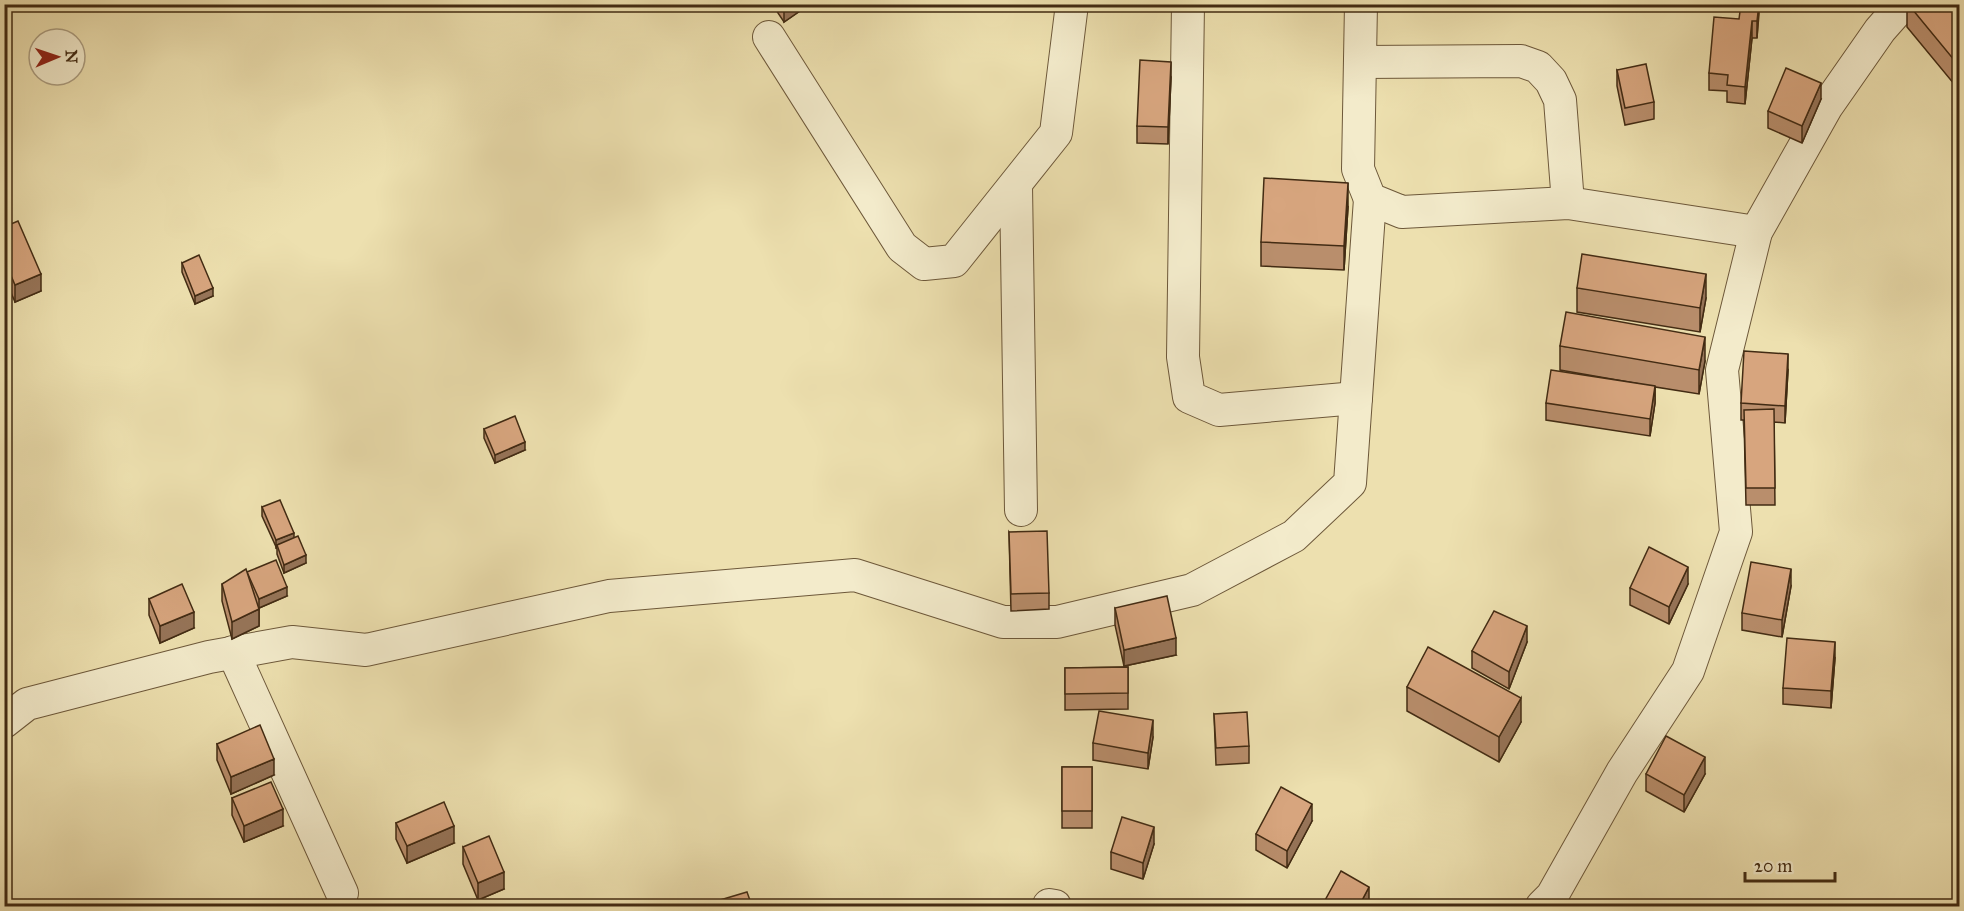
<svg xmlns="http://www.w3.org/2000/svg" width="1964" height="911" font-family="'IM FELL Great Primer',serif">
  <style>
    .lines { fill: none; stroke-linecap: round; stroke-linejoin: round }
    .minor-casing { stroke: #6d583a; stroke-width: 34 }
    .minor { stroke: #f3ebcb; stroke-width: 32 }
    .wall { fill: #b98e6c; stroke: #422b13; stroke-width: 1.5 }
    .shaded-wall { fill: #967458; stroke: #422b13; stroke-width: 1.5 }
    .building { fill: #d7a57e; stroke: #422b13; stroke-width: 1.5 }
  </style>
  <rect width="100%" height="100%" fill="#ede0af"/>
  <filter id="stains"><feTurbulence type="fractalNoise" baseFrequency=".00333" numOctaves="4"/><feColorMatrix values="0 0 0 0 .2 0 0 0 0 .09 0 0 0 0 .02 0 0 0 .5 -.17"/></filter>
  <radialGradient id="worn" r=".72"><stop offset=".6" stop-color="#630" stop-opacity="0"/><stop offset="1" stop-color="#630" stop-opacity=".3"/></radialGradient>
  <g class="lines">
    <defs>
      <g id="minor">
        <polyline points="1188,4 1183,357 1189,397 1219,410 1356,398"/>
        <polyline points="1361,4 1358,169 1370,199 1402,212 1568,203 1756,232"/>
        <polyline points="769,37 902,247 924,264 954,261 1056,133 1072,4"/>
        <polyline points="1360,62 1521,61 1538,67 1551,81 1560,100 1568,203"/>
        <polyline points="1016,186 1021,510"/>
        <polyline points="233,652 342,893"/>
        <polyline points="4,722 27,704 209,657 292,642 366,650 609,596 855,575 1003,622 1057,622 1192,590 1294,536 1350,483 1370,199"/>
        <polyline points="1049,905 1055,906"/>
        <polyline points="1542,906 1552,896 1622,772 1688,671 1736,532 1722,370 1756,232 1827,106 1880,30 1903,4"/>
      </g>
    </defs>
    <!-- minor casing -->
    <use href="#minor" class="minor-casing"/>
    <!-- minor -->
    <use href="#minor" class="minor"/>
  </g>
  <!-- wall -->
  <g class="wall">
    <rect x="563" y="4" width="42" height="4"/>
    <polygon points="772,4 810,4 784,22"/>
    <polygon points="1759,4 1757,38 1752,38 1745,104 1727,102 1727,91 1709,90 1709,73 1739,19"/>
    <polygon points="1907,4 1959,4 1959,90 1907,27"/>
    <polygon points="1617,70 1654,102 1654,119 1625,125 1617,86"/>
    <polygon points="1171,78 1168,144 1137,143 1137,126"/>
    <polygon points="1821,99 1802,143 1768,128 1768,111"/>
    <polygon points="1348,207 1344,270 1261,266 1261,242"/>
    <polygon points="4,227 41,291 15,302 4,276"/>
    <polygon points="182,263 213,296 195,304 182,272"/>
    <polygon points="1577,288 1706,298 1700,332 1577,312"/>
    <polygon points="1560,346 1705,361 1699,394 1655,387 1655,403 1650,436 1546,420 1546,403 1640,384 1560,370"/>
    <polygon points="1788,370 1785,423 1774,422 1775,505 1746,505 1744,420 1741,420 1741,403"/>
    <polygon points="484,429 525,450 495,463 484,438"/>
    <polygon points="262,507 294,538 306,563 284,573 277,554 277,549 262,516"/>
    <polygon points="1009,532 1049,593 1049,609 1011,611"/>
    <polygon points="247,573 287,596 259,608 259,626 232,639 222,601 222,584"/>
    <polygon points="1688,584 1669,624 1630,605 1630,588"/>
    <polygon points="1791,586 1782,637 1742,630 1742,613"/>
    <polygon points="149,599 194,628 160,643 149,615"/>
    <polygon points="1115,608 1176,655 1124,666 1115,625"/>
    <polygon points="1527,642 1509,689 1472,668 1472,651"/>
    <polygon points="1835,658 1831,708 1783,704 1783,688"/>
    <polygon points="1128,667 1128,709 1065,710 1065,668"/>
    <polygon points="1407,687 1521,722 1499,762 1407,711"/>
    <polygon points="1214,714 1249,746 1249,763 1216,765"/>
    <polygon points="1153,737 1148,769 1093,760 1093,743"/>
    <polygon points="217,744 274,775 231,794 217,760"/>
    <rect x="1062" y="767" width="30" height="61"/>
    <polygon points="1646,774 1705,774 1684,812 1646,791"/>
    <polygon points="232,798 283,826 244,842 232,815"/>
    <polygon points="1312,821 1287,868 1256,850 1256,834"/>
    <polygon points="396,823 454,843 407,863 396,839"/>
    <polygon points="1154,844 1143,879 1111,869 1111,852"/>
    <polygon points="463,847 504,889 478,900 463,864"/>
  </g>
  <!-- shaded-wall -->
  <g class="shaded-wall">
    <polygon points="785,4 810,4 784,22 784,6"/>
    <polygon points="1759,4 1759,14 1757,38 1757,21"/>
    <polygon points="1752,21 1752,38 1745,104 1745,87"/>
    <polygon points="1171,62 1171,78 1168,144 1168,127"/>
    <polygon points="1821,83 1821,99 1802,143 1802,126"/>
    <polygon points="1348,183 1348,207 1344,270 1344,246"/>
    <polygon points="41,274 41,291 15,302 15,285"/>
    <polygon points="1706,274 1706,298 1700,332 1700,308"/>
    <polygon points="213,288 213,296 195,304 195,296"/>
    <polygon points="1705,337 1705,361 1699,394 1699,370"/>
    <polygon points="1788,354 1788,370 1785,423 1785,406"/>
    <polygon points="1655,386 1655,403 1650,436 1650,419"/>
    <polygon points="525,442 525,450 495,463 495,455"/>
    <polygon points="294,533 294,541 277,545 276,549 276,540"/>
    <polygon points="306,555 306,563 284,573 284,565"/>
    <polygon points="1688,567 1688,584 1669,624 1669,607"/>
    <polygon points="1791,569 1791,586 1782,637 1782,620"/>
    <polygon points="287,587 287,596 259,608 259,599"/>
    <polygon points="259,609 259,626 232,639 232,622"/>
    <polygon points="194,612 194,628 160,643 160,626"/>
    <polygon points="1527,626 1527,642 1509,689 1509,672"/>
    <polygon points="1176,638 1176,655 1124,666 1124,650"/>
    <polygon points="1835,642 1835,658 1831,708 1831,691"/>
    <polygon points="1521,698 1521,722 1499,762 1499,737"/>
    <polygon points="1153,720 1153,737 1148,769 1148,753"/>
    <polygon points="1705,757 1705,774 1684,812 1684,795"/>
    <polygon points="274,759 274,775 231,794 231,777"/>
    <polygon points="1312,804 1312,821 1287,868 1287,851"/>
    <polygon points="283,809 283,826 244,842 244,826"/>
    <polygon points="454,826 454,843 407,863 407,846"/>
    <polygon points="1154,827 1154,844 1143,879 1143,863"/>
    <polygon points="504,872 504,889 478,900 478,883"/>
    <polygon points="1369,887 1369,904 1368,906 1359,906"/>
  </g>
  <!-- building -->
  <g class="building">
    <polygon points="1741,4 1759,4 1757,21 1752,21 1745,87 1727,85 1728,75 1709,73 1714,17 1739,19"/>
    <polygon points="1908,4 1959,4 1959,66"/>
    <polygon points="1140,60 1171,62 1168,127 1137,126"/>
    <polygon points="1646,64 1654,102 1625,108 1617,70"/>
    <polygon points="1786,68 1821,83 1802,126 1768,111"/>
    <polygon points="1264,178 1348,183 1344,246 1261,242"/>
    <polygon points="18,221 41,274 15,285 4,259 4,227"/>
    <polygon points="1582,254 1706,274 1700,308 1577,288"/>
    <polygon points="199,255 213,288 195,296 182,263"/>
    <polygon points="1566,312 1705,337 1699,370 1560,346"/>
    <polygon points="1744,351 1788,354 1785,406 1741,403"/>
    <polygon points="1551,370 1655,386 1650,419 1546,403"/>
    <polygon points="1774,409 1775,488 1746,488 1744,410"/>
    <polygon points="515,416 525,442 495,455 484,429"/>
    <polygon points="280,500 294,533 276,540 262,507"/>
    <polygon points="1047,531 1049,593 1011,594 1009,532"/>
    <polygon points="298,536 306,555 284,565 277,545"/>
    <polygon points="1649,547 1688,567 1669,607 1630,588"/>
    <polygon points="276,560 287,587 259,599 247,572"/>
    <polygon points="1751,562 1791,569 1782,620 1742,613"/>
    <polygon points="246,569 259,609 232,622 222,584"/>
    <polygon points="182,584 194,612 160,626 149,599"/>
    <polygon points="1167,596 1176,638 1124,650 1115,608"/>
    <polygon points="1494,611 1527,626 1509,672 1472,651"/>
    <polygon points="1787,638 1835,642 1831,691 1783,688"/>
    <polygon points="1428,647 1521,698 1499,737 1407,687"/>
    <polygon points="1128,667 1128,693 1065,694 1065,668"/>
    <polygon points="1099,711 1153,720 1148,753 1093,743"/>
    <polygon points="1247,712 1249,746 1216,748 1214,714"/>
    <polygon points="260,725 274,759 231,777 217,744"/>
    <polygon points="1666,736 1705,757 1684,795 1646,774"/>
    <rect x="1062" y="767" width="30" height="44"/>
    <polygon points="271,782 283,809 244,826 232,798"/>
    <polygon points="1281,787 1312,804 1287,851 1256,834"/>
    <polygon points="444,802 454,826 407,846 396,823"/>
    <polygon points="1122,817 1154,827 1143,863 1111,852"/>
    <polygon points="489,836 504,872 478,883 463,847"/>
    <polygon points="1341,871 1369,887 1359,906 1327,906 1323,904"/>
    <polygon points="747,892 752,906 700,906"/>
  </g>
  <!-- margin -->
  <rect width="1964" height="911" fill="none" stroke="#ede0af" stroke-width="24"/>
  <rect x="6" y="6" width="1952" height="899" fill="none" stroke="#422b13" stroke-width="3"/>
  <rect x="12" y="12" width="1940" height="887" fill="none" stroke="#422b13" stroke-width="1.5"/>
  <!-- north arrow -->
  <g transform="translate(57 57) rotate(88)"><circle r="28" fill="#f3ebcb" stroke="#ac9e81" stroke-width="1.5"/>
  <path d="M0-4.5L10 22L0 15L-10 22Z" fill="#8f2418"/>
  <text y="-9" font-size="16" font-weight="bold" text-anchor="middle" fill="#422b13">N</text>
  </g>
  <!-- scale -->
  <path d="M1745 872v9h90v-9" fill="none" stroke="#422b13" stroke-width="3"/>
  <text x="1754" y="872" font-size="18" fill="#422b13" stroke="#f3ebcb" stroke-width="4.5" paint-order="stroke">20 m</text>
  <rect width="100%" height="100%" filter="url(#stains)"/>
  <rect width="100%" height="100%" fill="url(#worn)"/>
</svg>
